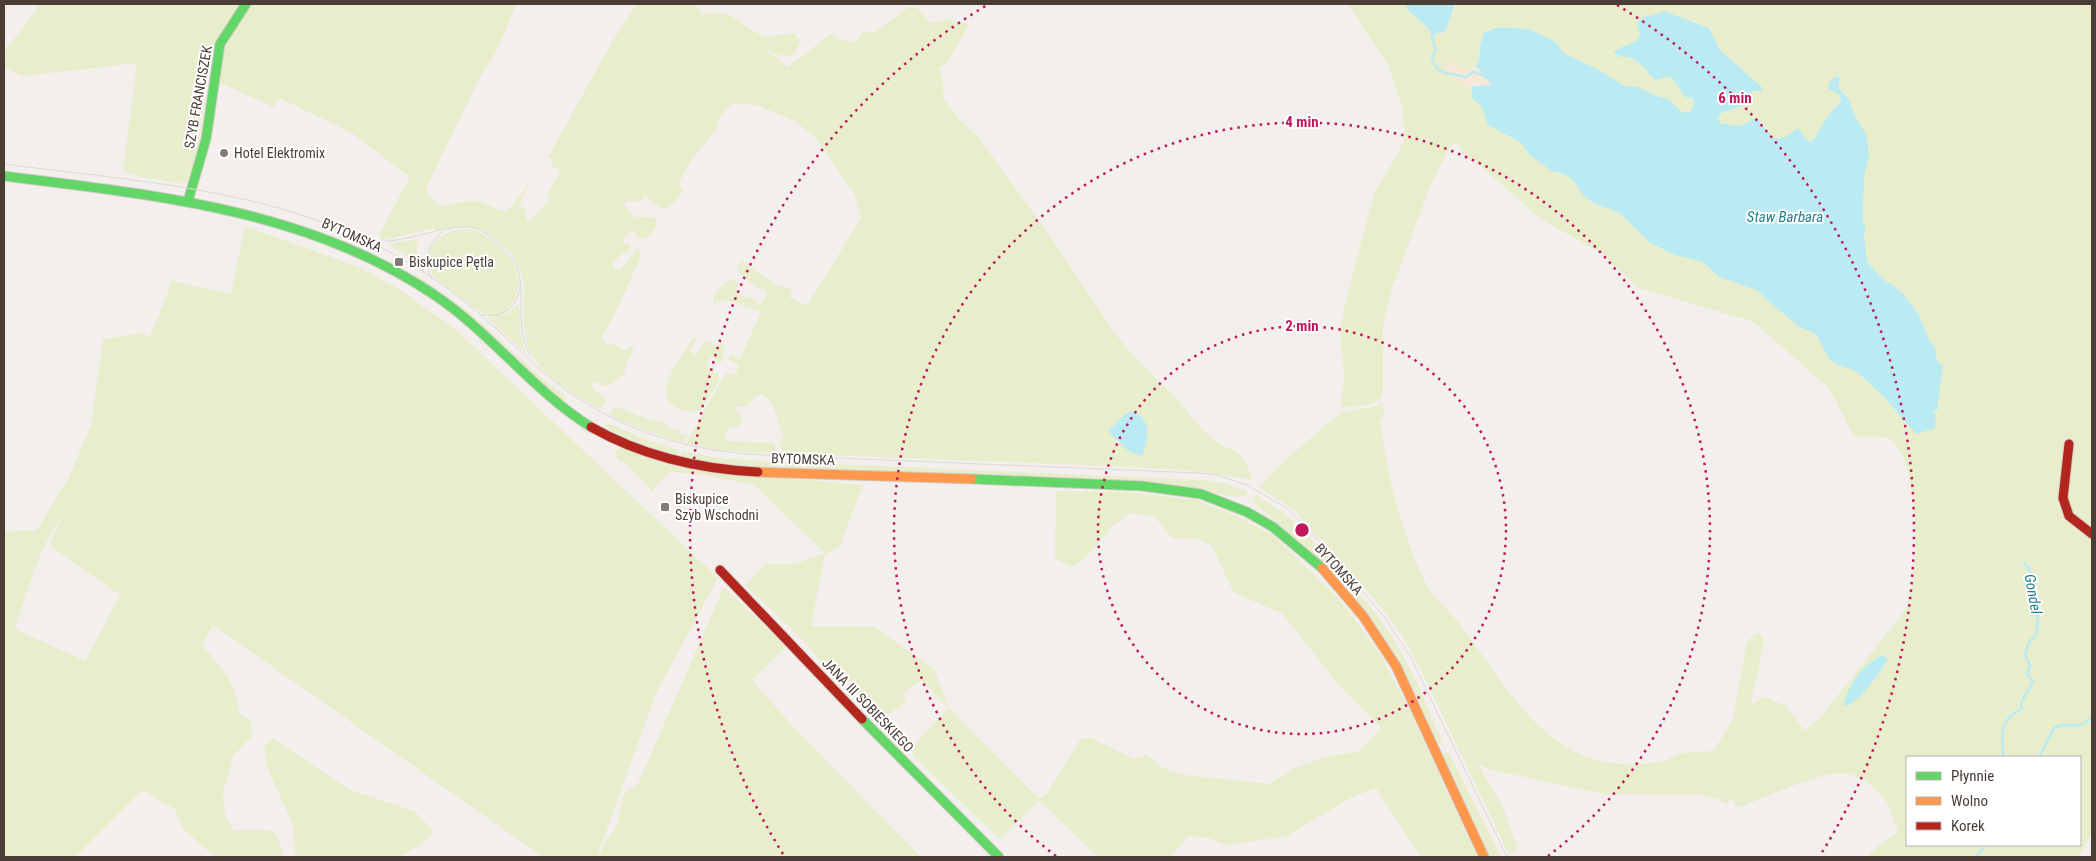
<svg xmlns="http://www.w3.org/2000/svg" width="2096" height="861" font-family="'Roboto Condensed',sans-serif">
  <style>
    .green { fill: #e8edcc; fill-rule: evenodd }
    .sand { fill: #f6e7d7 }
    .water { fill: #bbebf2 }
    .lines { fill: none; stroke-linecap: round; stroke-linejoin: round }
    .stream { stroke: #bbebf2; stroke-width: 2.5 }
    .fast-casing { stroke: #d3cbc5; stroke-width: 11 }
    .slow-casing { stroke: #d3cbc5; stroke-width: 11 }
    .jam-casing { stroke: #d3cbc5; stroke-width: 11 }
    .fast { stroke: #63d668; stroke-width: 9 }
    .slow { stroke: #ff974d; stroke-width: 9 }
    .jam { stroke: #b3261e; stroke-width: 9 }
    .tram { stroke: #dadad9; stroke-width: 1 }
    .ring { fill: none; stroke: #c2185b; stroke-width: 2.5; stroke-dasharray: 2.5 5 }
    .poi-dot { fill: #857c77; stroke: #fff; stroke-width: 2 }
    .labels { text-anchor: middle; stroke-width: 4; stroke-linejoin: round; paint-order: stroke }
    .street-label { font-size: 14px; fill: #4a3e37; stroke: #fff }
    .poi-label { font-size: 14px; fill: #4a3e37; stroke: #fff; text-anchor: start }
    .water-label { font-size: 15px; font-style: italic; fill: #248090; stroke: #fff }
    .centre { fill: #c2185b; stroke: #fff; stroke-width: 2.5 }
    .ring-label { font-size: 15px; text-anchor: middle; font-weight: bold; fill: #c2185b; stroke: #fff; stroke-width: 4; stroke-linejoin: round; paint-order: stroke }
  </style>
  <rect width="100%" height="100%" fill="#f2efed"/>
  <!-- green -->
  <g class="green">
    <polygon points="34,4 240,4 223,30 212,56 197,153 185,184 141,177 123,171 137,63 23,76 4,67 4,52 38,8"/>
    <path d="M253 4H516L497 50 481 75 426 188C428 196 434 198 436 205 451 208 463 199 477 201 486 202 494 209 504 211L509 209 529 184 519 204 526 211 525 215 528 221H531L549 200 548 194 560 172 558 168 551 167 554 159 548 157 612 42 637 4H693L700 9 701 15C735 6 739 27 766 37L794 33 800 41C793 63 787 56 768 52L788 67 832 33 839 40 855 42 861 37 862 31 873 33 909 7 917 8 931 23 950 19 955 23H966L969 25 948 61 938 68 942 74 943 98 959 119 979 138 1047 232 1111 328 1132 355 1173 395 1203 430 1216 442 1240 454 1247 465 1252 480C1188 467 1125 467 1060 464 968 460 876 457 784 454L779 444 783 437C781 428 772 395 762 395 755 395 751 402 746 406L736 407V410L743 418C740 428 735 426 727 429L725 435 728 441 774 443 777 454 719 450 686 443 725 374H736L739 365 729 360 730 355 740 359 761 312 724 299 722 302 717 300 714 306C712 292 722 286 732 279L738 283 737 294 756 300 757 303 760 304 767 296 765 291C748 284 748 279 736 267L742 261 774 284 792 289 789 297 807 306 861 218 855 195 815 137 795 121 781 115 756 105 732 103 719 118 716 129 691 161 678 184 683 189 680 196 666 209 660 208 645 196 639 202 630 200 624 205 635 217H654L657 221C656 230 650 238 640 239L636 237 637 232 632 231 624 238 623 244H630V251L620 255 613 263V268L620 270 638 248 641 257C627 284 618 313 601 338L606 344 616 345 624 351 631 347 634 350 626 363 625 373 612 384 604 386 595 381 592 383 593 389 606 399 601 410C577 395 546 380 532 355 515 325 532 285 517 261 512 252 503 246 496 240 475 222 459 225 435 231L434 228 381 241 380 233 410 177 349 131 279 98 273 107 219 82C222 45 232 33 253 4ZM1133 411 1140 415 1148 432 1142 456 1128 450 1115 440 1125 414Z"/>
    <path d="M1348 4H1404C1412 17 1426 21 1432 35L1445 32 1456 4H2092V831L2079 857H1868L1872 851 1898 832C1895 823 1892 814 1889 806 1881 790 1859 773 1840 773 1818 773 1761 799 1738 808L1732 799 1725 804 1719 799 1703 795 1604 794 1492 770 1478 764 1502 805 1518 849 1509 855 1426 680 1402 635 1375 600 1310 528 1292 509 1259 487 1281 464 1340 413 1377 406 1382 403 1385 416 1380 419C1386 474 1401 530 1424 580 1432 597 1451 612 1462 627 1500 677 1535 746 1601 761 1623 766 1644 765 1665 761 1670 760 1673 755 1678 754 1690 752 1701 752 1713 751L1733 720 1746 646C1749 640 1752 634 1760 633L1764 641 1751 704 1765 697 1786 706 1805 731 1819 719 1903 613C1908 603 1912 592 1913 580 1918 551 1917 458 1891 440 1880 432 1865 440 1853 435L1829 388 1756 324 1748 320 1639 288 1602 254 1540 218 1481 166 1462 153 1460 146 1454 143 1448 150 1429 189 1391 291 1383 326V394C1377 407 1354 406 1341 408L1344 376 1340 332 1346 300 1375 191 1398 154 1405 136 1402 107 1388 65ZM1668 12 1683 19 1695 21 1711 34 1720 50 1763 88 1761 91H1753L1740 106 1720 113 1718 119 1720 123 1741 126 1754 119 1763 125 1773 138H1784L1798 128 1805 139 1812 142 1829 114 1841 102 1840 95 1831 90 1829 85 1834 77 1839 76 1838 88 1849 99 1854 114 1867 136 1869 156 1864 177 1863 223 1866 228 1864 236 1867 262 1882 278 1903 293 1919 315 1929 340 1935 347 1937 360 1943 366 1937 411 1933 410 1916 434 1884 397 1856 371 1838 365 1824 350 1816 334 1799 327 1756 290 1719 277 1703 262 1676 255 1650 243 1620 213 1595 204 1583 195 1573 180 1564 174 1551 171 1531 156 1520 142 1488 125 1483 107 1472 98 1474 84 1465 87 1454 77 1446 74 1475 68V63L1479 62 1480 45 1484 32 1489 29 1557 46 1565 54 1587 64 1625 86 1637 87 1644 92 1667 98 1682 112 1688 113C1693 109 1695 105 1692 98L1685 97 1671 76 1655 79 1641 65 1617 49 1639 40 1645 16ZM1882 655 1888 659 1875 680 1843 706C1849 683 1861 666 1882 655ZM1907 757H2080V845H1907Z"/>
    <path d="M245 226 361 268 397 288 454 328 718 578 656 693 597 857H543L213 625 202 645C222 669 236 681 239 714L251 721 252 736 233 756 222 797 226 817 233 830C248 831 262 827 275 833L283 852 281 857H215L183 829 175 809 142 790 75 857H4V532L37 530 70 475 91 425 103 339 142 333 150 337 172 281 231 294ZM65 515 57 527 50 546 120 595 85 661 15 629C25 599 42 536 65 515Z"/>
    <path d="M466 229C477 230 485 236 493 242 501 249 512 257 516 268 524 288 512 322 485 314 478 312 444 284 435 278 418 251 438 230 466 229Z"/>
    <polygon points="418,239 416,261 388,244"/>
    <path d="M416 274 469 312 550 385 564 394 566 401 558 398C512 354 469 310 415 276Z"/>
    <polygon points="519,303 520,333 526,353 488,318 507,314"/>
    <path d="M698 336 689 351 695 355 706 340 717 346 719 344 724 345 723 361 716 364 718 360 711 357 706 366 713 369 714 373 719 374V380L700 411C692 412 681 411 674 406 652 391 683 355 693 338Z"/>
    <path d="M615 407C628 410 652 423 662 421L671 430 678 429 682 435 687 434 683 443 633 426 609 415Z"/>
    <polygon points="605,422 644,439 679,450 678,457 613,433 606,426"/>
    <polygon points="623,448 669,465 695,470 863,485 839,548 825,554 811,626 874,627 934,669 949,708 1039,799 1047,794 1080,740 1089,737 1134,759 1147,755 1162,768 1185,775 1270,784 1292,769 1326,757 1359,751 1381,728 1339,685 1282,613 1234,593 1212,546 1198,539 1172,538 1154,516 1130,513 1113,525 1085,558 1072,567 1055,559 1056,491 1127,492 1196,500 1234,515 1273,535 1339,599 1379,652 1410,711 1477,857 1421,857 1376,788 1350,798 1285,837 1226,845 1209,838 1188,836 1171,857 1098,857 1039,800 1000,839 913,756 913,745 949,708 921,680 903,694 907,702 885,716 837,668 831,673 798,635 745,585 765,564 795,564 825,553 754,485 699,474 669,472 652,491 623,461 621,463 615,456 617,449"/>
    <polygon points="682,451 718,458 778,462 778,467 712,464 681,458"/>
    <polygon points="785,462 1202,480 1227,484 1247,492 1246,496 1237,497 1157,484 786,469"/>
    <polygon points="1256,495 1286,515 1305,532 1369,605 1394,639 1417,682 1443,744 1437,742 1386,640 1319,559 1253,502"/>
    <polygon points="724,587 786,647 752,680 795,729 921,857 598,857 607,840 617,826 624,792 638,784"/>
    <polygon points="274,739 348,789 414,811 434,831 421,845 398,857 295,857 293,824 266,765 265,745"/>
    <polygon points="1442,753 1449,753 1501,857 1490,857"/>
  </g>
  <!-- sand -->
  <polygon class="sand" points="1454,61 1461,70 1479,69 1488,77 1492,85 1474,84 1465,87 1454,77 1442,71"/>
  <!-- water -->
  <g class="water">
    <path d="M1404 4H1455L1445 32 1432 35C1427 22 1412 18 1404 4Z"/>
    <path d="M1664 11 1709 28 1720 50 1763 88 1761 91H1753L1742 106 1721 113 1718 119 1720 123 1741 126 1754 119H1758L1773 138H1784L1798 128 1806 139 1812 142 1829 114 1841 102 1840 95 1828 89 1830 81 1836 76 1840 77 1838 88 1849 99 1854 114 1867 136 1869 156 1864 177 1863 223 1866 228 1864 236 1867 262 1882 278 1903 293 1919 315 1929 340 1935 347 1937 360 1943 366 1937 411 1933 410V413L1936 414 1935 428 1916 434 1884 397 1856 371 1838 365 1829 359 1816 334 1799 327 1756 290 1719 277 1703 262 1675 255 1650 243 1620 213 1595 204 1583 195 1573 180 1564 174 1551 171 1531 156 1520 142 1488 125 1482 107 1472 98V86L1491 85 1488 77 1475 66 1479 61 1480 45 1484 32 1500 27 1529 29 1554 41 1565 54 1597 69 1625 86 1637 87 1657 96 1667 98 1682 112 1688 113C1693 109 1695 105 1692 98L1685 97 1671 76 1655 80C1643 68 1636 54 1618 57L1614 52C1622 44 1635 46 1641 35L1637 27 1639 20C1647 14 1655 16 1664 11Z"/>
    <path d="M1133 411C1153 421 1148 439 1142 456L1128 451 1108 431 1125 414Z"/>
    <path d="M1882 655 1888 659C1879 673 1860 704 1843 706 1849 683 1861 666 1882 655Z"/>
  </g>
  <g class="lines">
    <!-- stream -->
    <g class="stream">
      <path d="M1432 35 1436 51 1432 56C1433 76 1452 73 1466 77L1472 72 1483 75 1492 82"/>
      <path d="M2003 757C2003 733 1997 722 2021 709L2022 701 2033 682 2027 674 2030 665 2025 655 2029 642 2036 635 2038 623 2031 573 2025 563"/>
      <polyline points="2039,757 2054,728 2061,725 2081,725 2092,718"/>
      <polyline points="1975,857 1986,845"/>
    </g>
    <defs>
      <g id="fast">
        <path d="M4 176C153 195 308 209 436 296 492 334 533 391 591 427"/>
        <polyline points="188,201 206,139 220,44 246,4"/>
        <polyline points="972,479 1142,486 1201,494 1247,512 1273,527 1322,568"/>
        <polyline points="862,719 999,857"/>
      </g>
      <g id="slow">
        <polyline points="758,472 972,479"/>
        <polyline points="1322,568 1363,616 1396,666 1484,857"/>
      </g>
      <g id="jam">
        <path d="M591 427C642 456 699 469 758 472"/>
        <polyline points="2069,444 2063,498 2069,516 2092,534"/>
        <polyline points="720,570 862,719"/>
      </g>
    </defs>
    <!-- fast casing -->
    <use href="#fast" class="fast-casing"/>
    <!-- slow casing -->
    <use href="#slow" class="slow-casing"/>
    <!-- jam casing -->
    <use href="#jam" class="jam-casing"/>
    <!-- fast -->
    <use href="#fast" class="fast"/>
    <!-- slow -->
    <use href="#slow" class="slow"/>
    <!-- jam -->
    <use href="#jam" class="jam"/>
    <!-- tram -->
    <g class="tram">
      <path d="M4 164C133 181 268 188 386 250 428 272 467 301 501 333 519 349 535 366 554 381 617 430 685 451 764 455L1199 473 1217 475 1247 485 1288 509 1326 548 1385 618 1410 656 1507 857"/>
      <path d="M373 241C404 245 451 221 475 228 484 231 492 239 500 246 509 253 517 261 519 273 525 301 515 329 530 355"/>
      <path d="M432 279C424 262 426 244 442 232"/>
      <path d="M479 314C501 321 519 307 520 285"/>
    </g>
  </g>
  <!-- distance rings -->
  <g class="ring">
    <circle cx="1302" cy="530" r="204"/>
    <path d="M1056 856A408 408 0 1 1 1548 856"/>
    <path d="M783 854A612 612 0 0 1 987 5M1617 5A612 612 0 0 1 1821 854"/>
  </g>
  <!-- markers -->
  <g class="poi-dot">
    <circle cx="224" cy="153" r="5"/>
    <rect x="394" y="257" width="10" height="10" rx="2.5"/>
    <rect x="660" y="502" width="10" height="10" rx="2.5"/>
  </g>
  <g class="labels">
    <!-- street labels -->
    <g class="street-label">
      <text transform="translate(198 97) rotate(-80)" y="5">SZYB FRANCISZEK</text>
      <text transform="translate(352 235) rotate(24)" y="5">BYTOMSKA</text>
      <text transform="translate(803 459) rotate(2)" y="5">BYTOMSKA</text>
      <text transform="translate(1339 569) rotate(48)" y="5">BYTOMSKA</text>
      <text transform="translate(868 705) rotate(46)" y="5">JANA III SOBIESKIEGO</text>
    </g>
    <!-- poi labels -->
    <g class="poi-label">
      <text x="234" y="158">Hotel Elektromix</text>
      <text x="409" y="267">Biskupice Pętla</text>
      <text x="675" y="504">Biskupice<tspan x="675" dy="16">Szyb Wschodni</tspan></text>
    </g>
    <!-- water labels -->
    <g class="water-label">
      <text x="1785" y="222">Staw Barbara</text>
      <text transform="translate(2033 594) rotate(80)" y="5">Gondel</text>
    </g>
  </g>
  <circle cx="1302" cy="530" r="8" class="centre"/>
  <g class="ring-label">
    <text x="1735" y="103">6 min</text>
    <text x="1302" y="127">4 min</text>
    <text x="1302" y="331">2 min</text>
  </g>
  <!-- border -->
  <rect width="2096" height="861" fill="none" stroke="#4a3e37" stroke-width="10"/>
  <!-- legend -->
  <rect x="1906" y="756" width="175" height="90" fill="#ffffff" stroke="#b7b2af"/>
  <rect x="1916" y="772" width="25" height="8" fill="#63d668" stroke="#b7b2af"/>
  <text x="1951" y="781" font-size="15" fill="#4a3e37">Płynnie</text>
  <rect x="1916" y="797" width="25" height="8" fill="#ff974d" stroke="#b7b2af"/>
  <text x="1951" y="806" font-size="15" fill="#4a3e37">Wolno</text>
  <rect x="1916" y="822" width="25" height="8" fill="#b3261e" stroke="#b7b2af"/>
  <text x="1951" y="831" font-size="15" fill="#4a3e37">Korek</text>
</svg>
